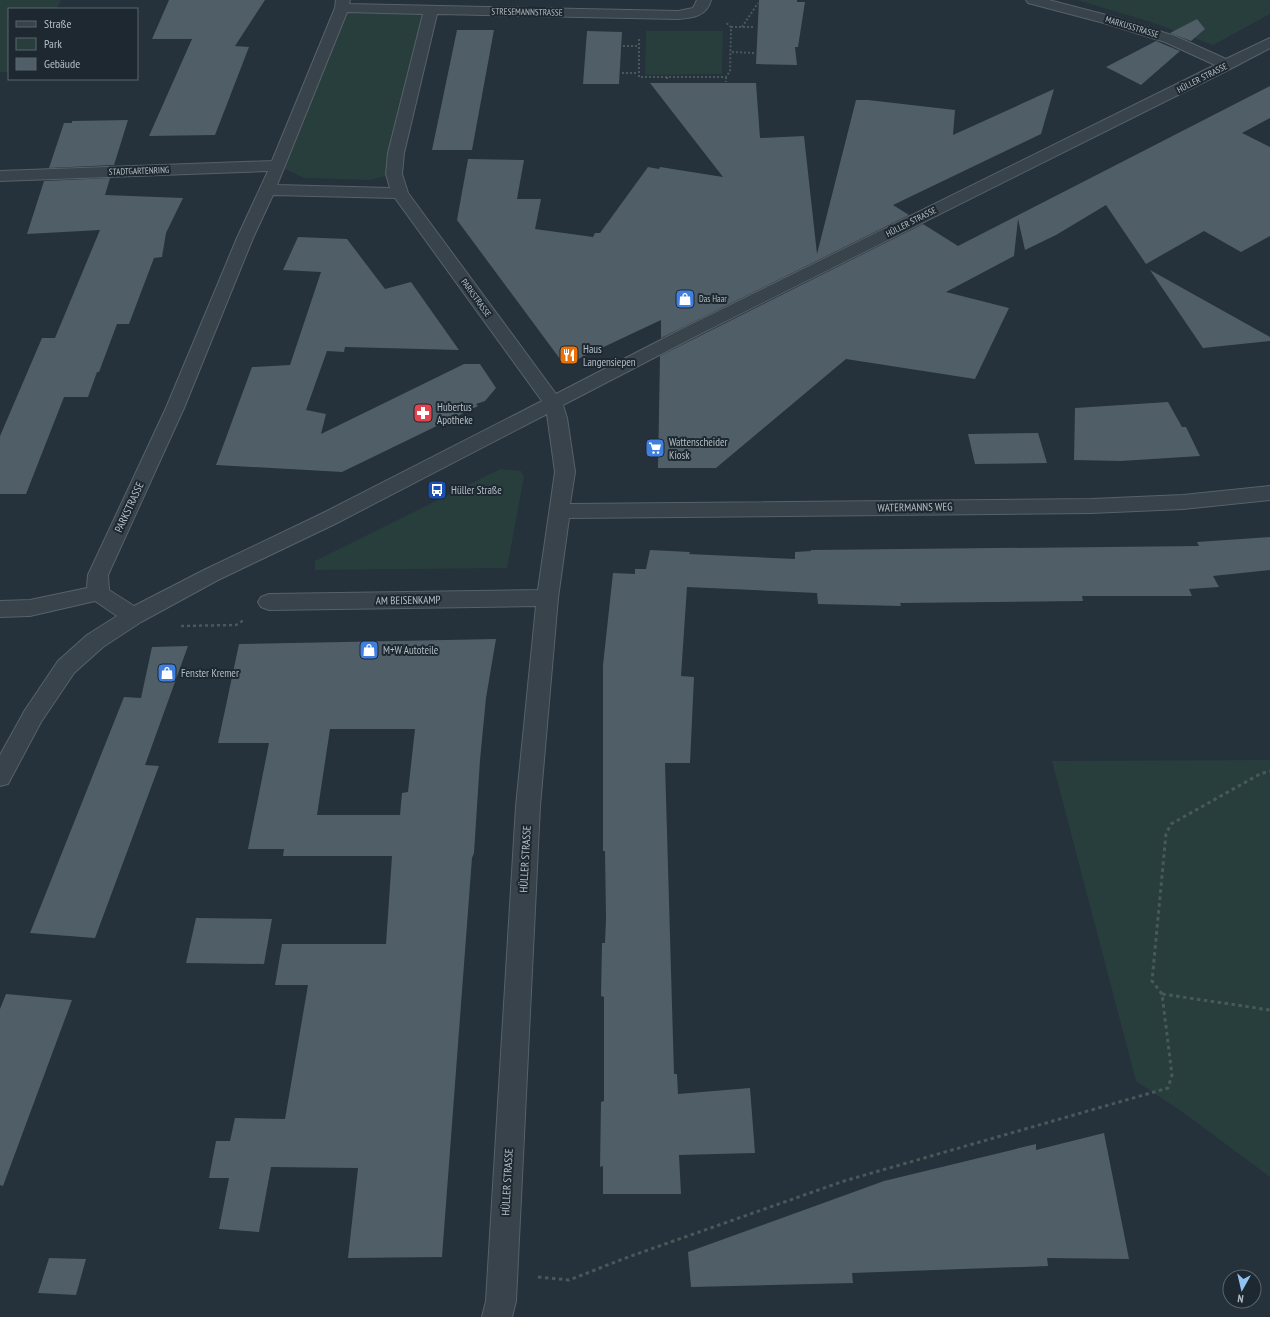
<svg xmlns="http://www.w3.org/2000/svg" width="1270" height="1317" font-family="'PT Sans Narrow',sans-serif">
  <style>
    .green { fill: #283e3c }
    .building { fill: #505e68; fill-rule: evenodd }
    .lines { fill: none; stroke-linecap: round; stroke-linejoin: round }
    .minor-casing { stroke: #576169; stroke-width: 2 }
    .path-far2 { stroke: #475a59; stroke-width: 2; stroke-dasharray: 2 2; stroke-linecap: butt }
    .path-far1 { stroke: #475a59; stroke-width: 2.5; stroke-dasharray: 3 3; stroke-linecap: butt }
    .path { stroke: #475a59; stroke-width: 3; stroke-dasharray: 3.5 3.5; stroke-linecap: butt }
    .minor { fill: #39434b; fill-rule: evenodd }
    .labels { text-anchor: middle; stroke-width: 4; stroke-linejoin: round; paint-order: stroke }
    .far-street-label { font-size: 9px; fill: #b4bec6; stroke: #1e2830 }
    .far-poi-label { font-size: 9px; fill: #b4bec6; stroke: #1e2830; text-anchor: start }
    .poi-label { font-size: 11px; fill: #b4bec6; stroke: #1e2830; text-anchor: start }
    .street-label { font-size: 11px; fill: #b4bec6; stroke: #1e2830 }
  </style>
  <rect width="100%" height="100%" fill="#25313b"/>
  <!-- green -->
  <g class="green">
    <polygon points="0,0 61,0 57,9 9,9 9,72 0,72"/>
    <polygon points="1077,0 1270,0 1270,14 1213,45 1151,22"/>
    <polygon points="342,8 431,10 394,174 371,180 304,178 278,166"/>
    <polygon points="646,31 723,31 722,74 645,75"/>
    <polygon points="500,469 521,471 524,477 507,568 315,570 315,561"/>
    <polygon points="1270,760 1270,1177 1184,1113 1136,1081 1052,761"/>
  </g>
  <!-- building -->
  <g class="building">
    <polygon points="169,0 265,0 235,46 249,47 215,135 149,136 192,39 152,39"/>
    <polygon points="759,0 797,0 797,2 805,2 798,47 795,47 797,65 756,64"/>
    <polygon points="1197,19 1205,29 1191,41 1170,33"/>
    <polygon points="457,30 494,30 472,150 432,150"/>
    <polygon points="587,31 622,32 619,84 583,84"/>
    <polygon points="1156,41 1180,51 1141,85 1106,67"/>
    <polygon points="650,83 756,83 760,138 804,136 817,254 856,100 868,100 955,110 953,135 1054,89 1041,134 893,205 909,215 661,338 661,320 574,361 560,359 457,220 468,159 524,160 517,199 541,199 535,229 593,237 595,233 600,233 648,167 659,169 660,167 723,177"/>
    <polygon points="1270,86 1270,118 1242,133 1270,147 1270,236 1241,252 1204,231 1146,264 1106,205 1056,235 1025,250 1018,219 1014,256 946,292 1009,308 975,379 846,359 716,468 658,468 660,356 923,224 958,246"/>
    <polygon points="128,120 114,165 49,168 64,123 72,123 72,121"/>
    <polygon points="110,178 105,195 183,198 166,233 162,257 154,258 129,324 117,324 99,372 97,372 88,397 64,397 26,494 0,494 0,436 42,338 55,338 100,230 27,234 44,181"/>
    <polygon points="298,237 347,239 385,289 411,282 459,350 345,347 344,352 327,351 306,410 326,414 321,434 464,364 480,364 496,388 485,401 476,404 478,406 342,472 216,465 252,367 290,365 321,272 283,270"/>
    <polygon points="1150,270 1270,337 1270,341 1203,348"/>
    <polygon points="1168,402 1182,427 1186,427 1200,456 1121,461 1074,460 1075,408"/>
    <polygon points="1038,433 1047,463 975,464 968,434"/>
    <polygon points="1270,537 1270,570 1213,576 1219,587 1189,589 1192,596 1082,596 1083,601 900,603 901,606 818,604 817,593 687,587 681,676 694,677 690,763 665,763 674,1074 677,1074 678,1094 750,1088 755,1153 679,1155 681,1194 603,1194 603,1166 600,1167 601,1102 604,1101 604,997 601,996 602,943 605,943 606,919 605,851 603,851 603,665 613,573 635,574 635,569 646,569 650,550 690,552 689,554 795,559 795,552 811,551 811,550 1199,546 1197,542"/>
    <path d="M496 639 486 698 480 760 474 853 472 858 442 1257 348 1258 358 1168 271 1167 259 1232 219 1229 229 1178H209L216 1141H230L235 1118 285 1119 308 985H275L282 944H386L392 856H283L284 849H248L269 743H218L239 644ZM330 729H415L408 792 402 793 400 815H317Z"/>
    <polygon points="188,646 145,765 159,766 95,938 30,933 124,697 141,698 152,647"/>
    <polygon points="196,918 272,919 264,964 186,963"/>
    <polygon points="6,994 72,1000 3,1186 0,1185 0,1009"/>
    <polygon points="1104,1133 1129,1259 1047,1258 1048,1266 852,1273 853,1283 691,1287 688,1252 884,1181 1036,1144 1036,1150"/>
    <polygon points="49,1258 86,1259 76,1295 38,1293"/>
  </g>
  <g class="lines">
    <defs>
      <path id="minor" d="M336 0H350L349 4 678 11 693 8 697 0H711C707 16 693 18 678 19L437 14 404 153 402 174 408 193 556 394 682 329 1215 65 1165 42 1104 23 1028 3 1026 0H1049L1114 17 1175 36 1226 59 1270 38V48L1232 68 694 337 563 405 567 418 575 472 570 504 1091 499 1183 495 1270 486V500L1183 509 1091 513 569 518 558 598 540 806 516 1301 512 1317H482L486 1301 516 806 536 606 269 610 261 607 258 602 261 597 269 594 538 590 555 472 547 414 335 524 218 580 141 622 103 647 74 673 41 722 8 784 0 786V755L25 710 58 661 87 635 117 616 95 601 30 616 0 617V601L30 600 87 588 88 575 166 408 237 238 268 171 0 181V171L272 161 335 8ZM347 12 423 14 388 153 386 174 390 188 277 185ZM273 195 395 198 542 401 321 514 204 570 134 606 109 590 108 575 184 408 253 238Z"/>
    </defs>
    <!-- minor casing -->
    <use href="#minor" class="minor-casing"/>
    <!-- path-far2 -->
    <g class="path-far2">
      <polyline points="731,27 755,27"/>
      <polyline points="742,27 758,3"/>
      <polyline points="639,39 639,77 726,77 730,71 731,27 725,22"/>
      <polyline points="623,46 639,46"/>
      <polyline points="732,52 754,53"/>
      <polyline points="622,73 638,73"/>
      <polyline points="667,77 667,81"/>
      <polyline points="726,77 726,82"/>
    </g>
    <!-- path-far1 -->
    <polyline class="path-far1" points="181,626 236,625 244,620"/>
    <!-- path -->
    <g class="path">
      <polyline points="1162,994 1152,981 1166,834 1171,824 1260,774 1270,771"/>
      <polyline points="538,1277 569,1280 631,1256 844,1181 1168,1088 1172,1075 1162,994 1270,1010"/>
    </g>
    <!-- minor -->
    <use href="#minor" class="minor"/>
  </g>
  <!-- icons -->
  <defs>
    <symbol id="shop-square" viewBox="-11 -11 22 22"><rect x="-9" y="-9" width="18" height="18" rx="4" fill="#3f7fe0" stroke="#1e2830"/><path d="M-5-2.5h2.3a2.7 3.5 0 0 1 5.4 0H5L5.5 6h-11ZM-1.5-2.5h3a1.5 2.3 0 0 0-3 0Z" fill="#fff"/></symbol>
    <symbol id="restaurant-square" viewBox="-11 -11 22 22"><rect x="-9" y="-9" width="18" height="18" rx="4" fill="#e8710a" stroke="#1e2830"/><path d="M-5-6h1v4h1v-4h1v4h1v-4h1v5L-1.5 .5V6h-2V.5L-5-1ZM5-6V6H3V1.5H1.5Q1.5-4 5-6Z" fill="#fff"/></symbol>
    <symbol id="pharmacy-square" viewBox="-11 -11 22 22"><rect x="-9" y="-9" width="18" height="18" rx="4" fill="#e0444e" stroke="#1e2830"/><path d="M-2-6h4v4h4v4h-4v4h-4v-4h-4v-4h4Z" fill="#fff"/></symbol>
    <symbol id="supermarket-square" viewBox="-11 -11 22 22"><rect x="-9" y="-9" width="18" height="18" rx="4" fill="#3f7fe0" stroke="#1e2830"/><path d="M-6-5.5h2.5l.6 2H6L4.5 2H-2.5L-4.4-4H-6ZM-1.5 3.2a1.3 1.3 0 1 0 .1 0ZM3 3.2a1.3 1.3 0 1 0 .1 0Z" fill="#fff"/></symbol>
    <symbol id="bus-square" viewBox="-11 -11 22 22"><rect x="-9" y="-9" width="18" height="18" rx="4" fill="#1a4fb4" stroke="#1e2830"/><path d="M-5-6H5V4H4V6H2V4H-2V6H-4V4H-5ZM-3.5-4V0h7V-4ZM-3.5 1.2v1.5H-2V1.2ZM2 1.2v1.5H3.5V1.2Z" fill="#fff"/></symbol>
  </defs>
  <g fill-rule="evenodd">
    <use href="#shop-square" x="674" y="288" width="22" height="22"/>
    <use href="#restaurant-square" x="558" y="344" width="22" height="22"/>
    <use href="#pharmacy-square" x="412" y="402" width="22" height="22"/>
    <use href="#supermarket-square" x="644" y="437" width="22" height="22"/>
    <use href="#bus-square" x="426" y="479" width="22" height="22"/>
    <use href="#shop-square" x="358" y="639" width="22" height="22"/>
    <use href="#shop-square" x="156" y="662" width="22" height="22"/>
  </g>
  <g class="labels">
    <!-- far-street labels -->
    <g class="far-street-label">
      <text transform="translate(527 12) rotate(1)" y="3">STRESEMANNSTRASSE</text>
      <text transform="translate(1132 27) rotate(17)" y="3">MARKUSSTRASSE</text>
      <text transform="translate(1202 78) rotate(-27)" y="3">HÜLLER STRASSE</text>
      <text transform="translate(139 171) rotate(-2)" y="3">STADTGARTENRING</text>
      <text transform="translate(911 222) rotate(-27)" y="3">HÜLLER STRASSE</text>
      <text transform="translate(476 298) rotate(54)" y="3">PARKSTRASSE</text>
    </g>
    <!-- far-poi labels -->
    <g class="far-poi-label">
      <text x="699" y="302">Das Haar</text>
    </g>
    <!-- poi labels -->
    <g class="poi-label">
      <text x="583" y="353">Haus<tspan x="583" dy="13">Langensiepen</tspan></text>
      <text x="437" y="411">Hubertus<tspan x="437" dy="13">Apotheke</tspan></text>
      <text x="669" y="446">Wattenscheider<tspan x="669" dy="13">Kiosk</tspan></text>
      <text x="451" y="494">Hüller Straße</text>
      <text x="383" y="654">M+W Autoteile</text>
      <text x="181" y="677">Fenster Kremer</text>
    </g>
    <!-- street labels -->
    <g class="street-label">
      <text transform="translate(129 507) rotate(-65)" y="4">PARKSTRASSE</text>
      <text transform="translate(915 507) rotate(-1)" y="4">WATERMANNS WEG</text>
      <text transform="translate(408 600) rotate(-1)" y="4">AM BEISENKAMP</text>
      <text transform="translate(525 859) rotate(-87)" y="4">HÜLLER STRASSE</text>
      <text transform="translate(507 1182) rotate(-87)" y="4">HÜLLER STRASSE</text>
    </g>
  </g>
  <!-- legend -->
  <rect x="8" y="8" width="130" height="72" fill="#1e2830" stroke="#5a646c"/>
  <rect x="16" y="21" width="20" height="6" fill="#39434b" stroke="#5a646c"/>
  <text x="44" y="28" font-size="12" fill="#b4bec6">Straße</text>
  <rect x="16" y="38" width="20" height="12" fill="#283e3c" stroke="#5a646c"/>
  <text x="44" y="48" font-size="12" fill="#b4bec6">Park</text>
  <rect x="16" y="58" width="20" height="12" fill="#505e68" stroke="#5a646c"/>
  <text x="44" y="68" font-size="12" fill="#b4bec6">Gebäude</text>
  <!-- north arrow -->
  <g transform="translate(1242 1289) rotate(188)"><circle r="19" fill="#1e2830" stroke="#5a646c"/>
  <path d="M0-3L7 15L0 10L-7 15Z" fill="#90c3ef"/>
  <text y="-6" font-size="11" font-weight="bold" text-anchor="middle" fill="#b4bec6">N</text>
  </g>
</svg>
